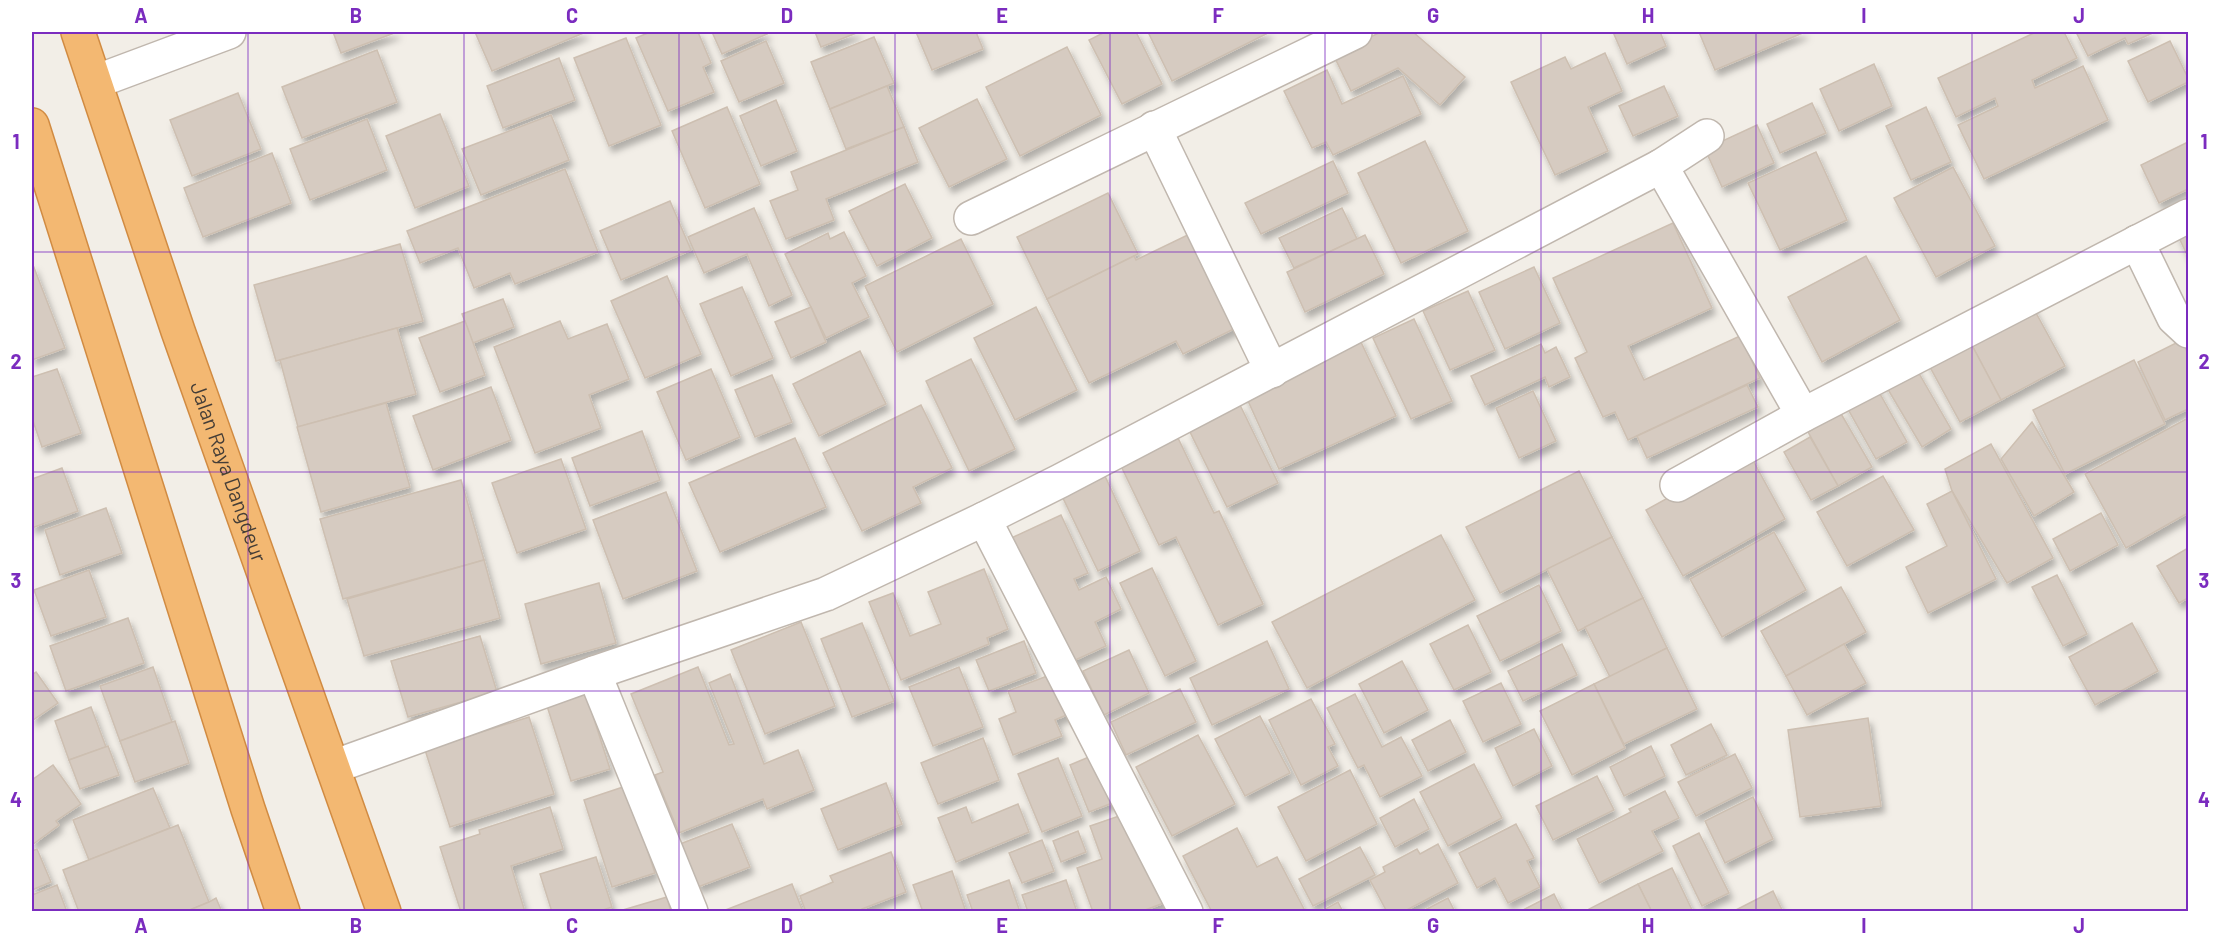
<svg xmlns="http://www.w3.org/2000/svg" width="2220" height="943" font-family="Barlow,sans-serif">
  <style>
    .building { fill: #d6cbc1; stroke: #cdbfb1; stroke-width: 1.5; filter: url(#shadow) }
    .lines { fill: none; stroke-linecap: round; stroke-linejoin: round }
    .minor-casing { stroke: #c0b7ae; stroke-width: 36 }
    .highway-casing { stroke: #d18b42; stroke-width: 36 }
    .minor { stroke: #fff; stroke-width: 33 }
    .highway { stroke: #f3b872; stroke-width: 33 }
    .grid { fill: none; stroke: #7b2cbf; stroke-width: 1.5; stroke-opacity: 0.55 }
    .labels { text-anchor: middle; stroke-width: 6; stroke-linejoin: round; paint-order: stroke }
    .street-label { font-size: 21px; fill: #453e37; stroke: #fff }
    .neatline { fill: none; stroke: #7b2cbf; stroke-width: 2 }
    .grid-label { font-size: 20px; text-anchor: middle; font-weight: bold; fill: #7b2cbf }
  </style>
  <defs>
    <filter id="shadow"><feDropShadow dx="3.5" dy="6" stdDeviation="3" flood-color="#0004"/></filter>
  </defs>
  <rect width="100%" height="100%" fill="#f2eee7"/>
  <!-- building -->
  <g class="building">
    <polygon points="333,32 397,32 341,53"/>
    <polygon points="475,32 586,32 492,71"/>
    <polygon points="650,32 698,32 711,63 703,67 714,92 668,111 636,38"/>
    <polygon points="712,32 765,32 767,34 722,54"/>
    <polygon points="815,32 859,32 821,47"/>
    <polygon points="916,32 976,32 983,49 932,70"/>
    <polygon points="1105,32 1136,32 1162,84 1122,104 1089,40"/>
    <polygon points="1148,32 1270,32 1172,81"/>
    <polygon points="1381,32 1413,32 1465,77 1440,105 1398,68 1351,91 1333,54"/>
    <polygon points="1613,32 1660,32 1666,46 1627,64"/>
    <polygon points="1699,32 1805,32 1715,70"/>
    <polygon points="2036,32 2064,32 2077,58 2032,80 2035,88 2083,66 2108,120 1984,179 1958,125 1998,106 1995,98 1956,117 1938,78"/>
    <polygon points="2076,32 2155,32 2128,44 2125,38 2088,56"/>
    <polygon points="874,37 894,83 830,109 811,62"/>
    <polygon points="626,38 661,125 609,146 574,58"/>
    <polygon points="766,41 784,83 739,102 721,61"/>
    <polygon points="2170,41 2188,78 2188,82 2148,102 2128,61"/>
    <polygon points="1067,47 1101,115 1020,156 986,87"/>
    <polygon points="377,50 397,102 302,138 282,87"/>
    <polygon points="1605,53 1622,91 1588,107 1608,151 1555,175 1511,82 1565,57 1571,69"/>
    <polygon points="559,58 575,100 503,128 487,86"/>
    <polygon points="1874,64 1892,106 1839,131 1820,89"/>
    <polygon points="1327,70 1342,104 1403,76 1421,114 1333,155 1326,142 1312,148 1284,91"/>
    <polygon points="887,86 904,127 846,149 830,109"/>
    <polygon points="1664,86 1678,116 1633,136 1619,106"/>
    <polygon points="238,93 261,149 192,176 170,120"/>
    <polygon points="977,99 1007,159 949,187 919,128"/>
    <polygon points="776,100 797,151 761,166 740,116"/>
    <polygon points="1812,103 1826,133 1780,153 1767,124"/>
    <polygon points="727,107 760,184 705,208 672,131"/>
    <polygon points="1926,107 1951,162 1911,180 1886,126"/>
    <polygon points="440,114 469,186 415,208 386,136"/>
    <polygon points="551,115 569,160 481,195 462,149"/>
    <polygon points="367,119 387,170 310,200 290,149"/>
    <polygon points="1757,125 1774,163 1722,187 1705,149"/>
    <polygon points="904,127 918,162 826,199 834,220 786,239 770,201 798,190 791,172"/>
    <polygon points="1425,141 1468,231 1401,263 1358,173"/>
    <polygon points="2188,142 2188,189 2159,203 2141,165"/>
    <polygon points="1816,152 1847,220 1780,250 1748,183"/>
    <polygon points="272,153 291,203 203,237 184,188"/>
    <polygon points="1333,161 1348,193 1261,234 1245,203"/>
    <polygon points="1953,167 1995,246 1936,277 1894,198"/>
    <polygon points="565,169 598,252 515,284 510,273 474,288 458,248 420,263 407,231"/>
    <polygon points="905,184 932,238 877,266 849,211"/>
    <polygon points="1108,193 1138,254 1047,299 1017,237"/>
    <polygon points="670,201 691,250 621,280 600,231"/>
    <polygon points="754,208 792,295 769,306 747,254 704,273 688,237"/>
    <polygon points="1342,208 1357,239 1294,268 1279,238"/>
    <polygon points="1673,223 1712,308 1628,346 1644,380 1740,336 1760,378 1628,440 1615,412 1603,417 1575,358 1587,352 1553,278"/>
    <polygon points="2188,223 2188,257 2175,229"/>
    <polygon points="1198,230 1244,324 1183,354 1176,341 1089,383 1047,299 1134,256 1136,260"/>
    <polygon points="844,232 866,276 852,283 869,317 826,338 785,254 828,233 830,239"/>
    <polygon points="1365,235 1384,274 1305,312 1287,272"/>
    <polygon points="961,239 993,304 897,352 865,286"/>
    <polygon points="400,244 423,321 276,361 254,285"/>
    <polygon points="1866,256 1900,320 1822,362 1788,297"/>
    <polygon points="32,265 33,265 65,348 32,360"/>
    <polygon points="1534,267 1560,323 1505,349 1479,292"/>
    <polygon points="667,276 701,354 645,378 611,301"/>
    <polygon points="742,287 773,358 731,376 700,304"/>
    <polygon points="1468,291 1495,350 1450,370 1423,311"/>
    <polygon points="503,299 514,327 473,343 462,314"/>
    <polygon points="2030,302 2065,366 2001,400 1967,336"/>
    <polygon points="811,307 826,342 791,358 775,322"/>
    <polygon points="1036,307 1077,390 1015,420 974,338"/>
    <polygon points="1414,319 1452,401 1411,419 1373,338"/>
    <polygon points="465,321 485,375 440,392 419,338"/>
    <polygon points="560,321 568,339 607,324 629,379 589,395 601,428 535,453 494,347"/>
    <polygon points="397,328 416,394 298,427 280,360"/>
    <polygon points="1967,336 2001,400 1960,422 1925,358"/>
    <polygon points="1359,338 1396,416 1279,469 1244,392"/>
    <polygon points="2182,340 2188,354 2188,409 2165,420 2138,362"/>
    <polygon points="1541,344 1545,353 1556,347 1570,377 1549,387 1545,377 1485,405 1471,376"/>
    <polygon points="860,351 886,404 819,436 793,384"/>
    <polygon points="971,359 1015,449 969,471 926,381"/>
    <polygon points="2134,360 2165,424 2065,474 2033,410"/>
    <polygon points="1913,363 1951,429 1922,447 1883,381"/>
    <polygon points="57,369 81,433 42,447 32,418 32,377"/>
    <polygon points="711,369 740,437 686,460 657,392"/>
    <polygon points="772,375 792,422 755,437 735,390"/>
    <polygon points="1747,385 1758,407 1647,458 1637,436"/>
    <polygon points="1875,385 1907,442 1876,459 1844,402"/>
    <polygon points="491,387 511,440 433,470 413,416"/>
    <polygon points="1533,391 1556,441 1519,458 1496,408"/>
    <polygon points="386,403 410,487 321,512 297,427"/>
    <polygon points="921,405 952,468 913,487 921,503 862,531 823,453"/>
    <polygon points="1240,405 1278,483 1227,507 1189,430"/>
    <polygon points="1840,412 1872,467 1838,486 1807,430"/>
    <polygon points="2188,418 2188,513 2126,548 2085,474"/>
    <polygon points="2032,422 2074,492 2034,516 2001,459"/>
    <polygon points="642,431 660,480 590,506 572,458"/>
    <polygon points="1810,437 1838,486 1811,500 1784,452"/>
    <polygon points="795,438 826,507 720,552 689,483"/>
    <polygon points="1178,438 1214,513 1219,511 1263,604 1218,625 1176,537 1159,545 1121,466"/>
    <polygon points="1991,444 2053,558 2007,583 1952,491 1945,469"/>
    <polygon points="1749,453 1785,519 1683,576 1646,510"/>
    <polygon points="561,459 586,529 517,553 492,483"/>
    <polygon points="62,468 78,511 32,528 32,479"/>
    <polygon points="1579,471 1612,537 1500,593 1466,527"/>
    <polygon points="1104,474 1140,551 1098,571 1061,494"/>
    <polygon points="1883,476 1914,530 1847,566 1817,512"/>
    <polygon points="461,480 484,560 343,599 320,519"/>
    <polygon points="1952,491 1996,579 1928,613 1906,567 1947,546 1927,504"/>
    <polygon points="666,492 697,571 623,599 593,520"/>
    <polygon points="106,508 122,553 60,575 45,530"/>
    <polygon points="2101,513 2118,545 2070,571 2053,539"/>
    <polygon points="1061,515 1088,573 1074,579 1079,590 1106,577 1121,609 1095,622 1106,646 1071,662 1009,539"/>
    <polygon points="1774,532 1806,590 1722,637 1690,579"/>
    <polygon points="1441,535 1475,600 1307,688 1272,622"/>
    <polygon points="1612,537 1643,598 1578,631 1547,569"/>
    <polygon points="2188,548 2188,598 2179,603 2157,566"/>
    <polygon points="484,560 500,618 364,656 347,599"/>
    <polygon points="1152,568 1196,661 1165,676 1120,583"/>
    <polygon points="984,569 1008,629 987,638 989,644 901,680 869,602 893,593 910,636 941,624 928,592"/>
    <polygon points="89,570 106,617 51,636 34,590"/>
    <polygon points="2057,575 2087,634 2063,646 2032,587"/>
    <polygon points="599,583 616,643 541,664 525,604"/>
    <polygon points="1539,585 1561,631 1500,661 1477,616"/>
    <polygon points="1841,587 1866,632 1786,676 1761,631"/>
    <polygon points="1643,598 1667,648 1610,677 1585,627"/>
    <polygon points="128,618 144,663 66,691 50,646"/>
    <polygon points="801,622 835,706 765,734 731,650"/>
    <polygon points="862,623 894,701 852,717 821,639"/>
    <polygon points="2132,623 2158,671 2095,705 2069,657"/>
    <polygon points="1468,625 1491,672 1454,690 1430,644"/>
    <polygon points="480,636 497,692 408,717 391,661"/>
    <polygon points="1024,641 1036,673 989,691 976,660"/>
    <polygon points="1267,641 1289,689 1212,725 1190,678"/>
    <polygon points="1562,644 1577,675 1523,701 1508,671"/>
    <polygon points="1844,644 1866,683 1807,715 1786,676"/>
    <polygon points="1667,648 1697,709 1624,744 1594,684"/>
    <polygon points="1129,650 1149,693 1104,715 1083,671"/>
    <polygon points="1402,661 1428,710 1384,733 1359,684"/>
    <polygon points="153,667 172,722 120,741 100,686"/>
    <polygon points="698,667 729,745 734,744 709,683 730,674 764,764 798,750 814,790 767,809 763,799 679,833 655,775 663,772 631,694"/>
    <polygon points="959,667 983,727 933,746 909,687"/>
    <polygon points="36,672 58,703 33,720 32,675"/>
    <polygon points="1055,673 1071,713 1055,720 1062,736 1013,755 999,719 1016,712 1008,691"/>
    <polygon points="1501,683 1521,724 1483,742 1463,701"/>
    <polygon points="1594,684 1625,748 1572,775 1540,711"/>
    <polygon points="1180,689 1196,722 1126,755 1111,722"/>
    <polygon points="586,694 610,769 571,781 547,706"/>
    <polygon points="1355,694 1382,747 1401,737 1422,776 1380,797 1364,765 1358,768 1327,708"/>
    <polygon points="1311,699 1335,744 1328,747 1338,766 1301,785 1269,720"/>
    <polygon points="91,707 106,747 69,760 55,721"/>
    <polygon points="1260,716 1290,773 1245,796 1215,739"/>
    <polygon points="529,717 554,794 450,827 425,750"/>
    <polygon points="1868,718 1881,806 1800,817 1788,730"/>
    <polygon points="1450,720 1466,752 1428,771 1412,740"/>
    <polygon points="175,721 189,763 135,782 120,741"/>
    <polygon points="1711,724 1727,755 1686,775 1671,745"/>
    <polygon points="1534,729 1552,766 1513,786 1495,748"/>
    <polygon points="1198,735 1235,804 1172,836 1136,767"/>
    <polygon points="983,738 999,780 938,804 921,763"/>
    <polygon points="108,746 119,775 80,789 69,760"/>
    <polygon points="1651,746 1665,776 1624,796 1610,767"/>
    <polygon points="1096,754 1115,802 1089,812 1070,765"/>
    <polygon points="1735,754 1752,788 1696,816 1678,782"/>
    <polygon points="1058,758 1082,816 1042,832 1018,774"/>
    <polygon points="1474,764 1502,818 1448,846 1420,792"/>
    <polygon points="53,765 81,804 56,821 59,825 32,845 32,780"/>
    <polygon points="1350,770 1377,824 1306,861 1278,807"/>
    <polygon points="1597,776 1614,810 1553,840 1536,806"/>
    <polygon points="886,783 902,824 838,850 821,809"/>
    <polygon points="626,786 655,873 612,887 584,800"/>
    <polygon points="153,788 170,828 89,860 73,820"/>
    <polygon points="1665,791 1679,818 1652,831 1663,851 1599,883 1577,839 1631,812 1629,809"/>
    <polygon points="1753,797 1773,839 1725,863 1705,821"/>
    <polygon points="1414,799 1429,829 1395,847 1380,818"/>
    <polygon points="1018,804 1029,832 956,862 938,818 966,807 972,823"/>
    <polygon points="550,807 563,849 511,866 525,912 461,912 440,847 480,834 479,830"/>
    <polygon points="1125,814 1169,901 1140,912 1093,912 1077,868 1102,859 1090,826"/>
    <polygon points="732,824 750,867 698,887 680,844"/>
    <polygon points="1516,824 1534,858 1527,861 1540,887 1508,903 1495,878 1477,888 1459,853"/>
    <polygon points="178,825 209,902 185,912 79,912 63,870"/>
    <polygon points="1237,828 1257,867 1277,857 1304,909 1300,912 1212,912 1183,856"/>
    <polygon points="1078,831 1086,852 1061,862 1053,841"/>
    <polygon points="1699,833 1729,893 1702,906 1673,846"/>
    <polygon points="1042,840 1054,871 1022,883 1009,853"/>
    <polygon points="1438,844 1458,883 1403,912 1387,912 1370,880 1385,872 1383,867 1417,849 1420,854"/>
    <polygon points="1360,847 1375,875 1313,906 1299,879"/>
    <polygon points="37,849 51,882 32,890 32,851"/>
    <polygon points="891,852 906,892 862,909 863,912 806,912 800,896 833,882 830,876"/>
    <polygon points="596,857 612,907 597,912 552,912 540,874"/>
    <polygon points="1672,868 1693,912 1652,912 1638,884"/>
    <polygon points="952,871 966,912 923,912 913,885"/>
    <polygon points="1009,880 1020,912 973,912 967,895"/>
    <polygon points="1066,880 1077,912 1028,912 1022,895"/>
    <polygon points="792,884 803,912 723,911"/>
    <polygon points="1638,884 1652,912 1590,912 1589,909"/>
    <polygon points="57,885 67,912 32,912 32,895"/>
    <polygon points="1773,891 1783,912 1732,912"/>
    <polygon points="1554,894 1563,912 1519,912"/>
    <polygon points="667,897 671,912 616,912"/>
    <polygon points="216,898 222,912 185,912 209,902"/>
    <polygon points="1448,898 1455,912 1421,912"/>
    <polygon points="1338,902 1343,912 1320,912"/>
  </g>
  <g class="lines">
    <defs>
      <g id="minor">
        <polyline points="95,82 229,32"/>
        <polyline points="1154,128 1272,371"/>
        <polyline points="1661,166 1803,415"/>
        <polyline points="971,218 1355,32"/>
        <polyline points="2137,242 2174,318 2188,331"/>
        <polyline points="1677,485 1803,415 2188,216"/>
        <polyline points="984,519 1186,912"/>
        <polyline points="594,673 691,912"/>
        <polyline points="333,767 594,673 826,594 984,519 1060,481 1661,166 1707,136"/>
      </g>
      <g id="highway">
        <path id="s1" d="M78 32 178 331 384 912"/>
        <polyline points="32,125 248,809 283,912"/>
      </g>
    </defs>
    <!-- minor casing -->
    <use href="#minor" class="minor-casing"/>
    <!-- highway casing -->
    <use href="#highway" class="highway-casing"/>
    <!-- minor -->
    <use href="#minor" class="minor"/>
    <!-- highway -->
    <use href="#highway" class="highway"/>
  </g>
  <!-- grid -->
  <path class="grid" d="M248 32V912M464 32V912M679 32V912M895 32V912M1110 32V912M1325 32V912M1541 32V912M1756 32V912M1972 32V912M32 252H2188M32 472H2188M32 691H2188"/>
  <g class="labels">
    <!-- street labels -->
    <g class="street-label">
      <text dy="7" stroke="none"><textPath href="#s1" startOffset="465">Jalan Raya Dangdeur</textPath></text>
    </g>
  </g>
  <!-- border -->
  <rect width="2220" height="943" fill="none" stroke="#ffffff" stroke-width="66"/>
  <rect x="33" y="33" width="2154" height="877" class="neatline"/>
  <g class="grid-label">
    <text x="141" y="23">A</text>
    <text x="356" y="23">B</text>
    <text x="572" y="23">C</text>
    <text x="787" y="23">D</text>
    <text x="1002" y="23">E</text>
    <text x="1218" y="23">F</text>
    <text x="1433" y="23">G</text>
    <text x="1648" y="23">H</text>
    <text x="1864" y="23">I</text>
    <text x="2079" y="23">J</text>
    <text x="16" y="149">1</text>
    <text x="2204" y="149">1</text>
    <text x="16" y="369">2</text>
    <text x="2204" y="369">2</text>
    <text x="16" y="588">3</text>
    <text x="2204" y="588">3</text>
    <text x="16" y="807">4</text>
    <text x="2204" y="807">4</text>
    <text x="141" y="933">A</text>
    <text x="356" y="933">B</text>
    <text x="572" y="933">C</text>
    <text x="787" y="933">D</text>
    <text x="1002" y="933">E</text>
    <text x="1218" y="933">F</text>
    <text x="1433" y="933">G</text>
    <text x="1648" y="933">H</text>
    <text x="1864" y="933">I</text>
    <text x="2079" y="933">J</text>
  </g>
</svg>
